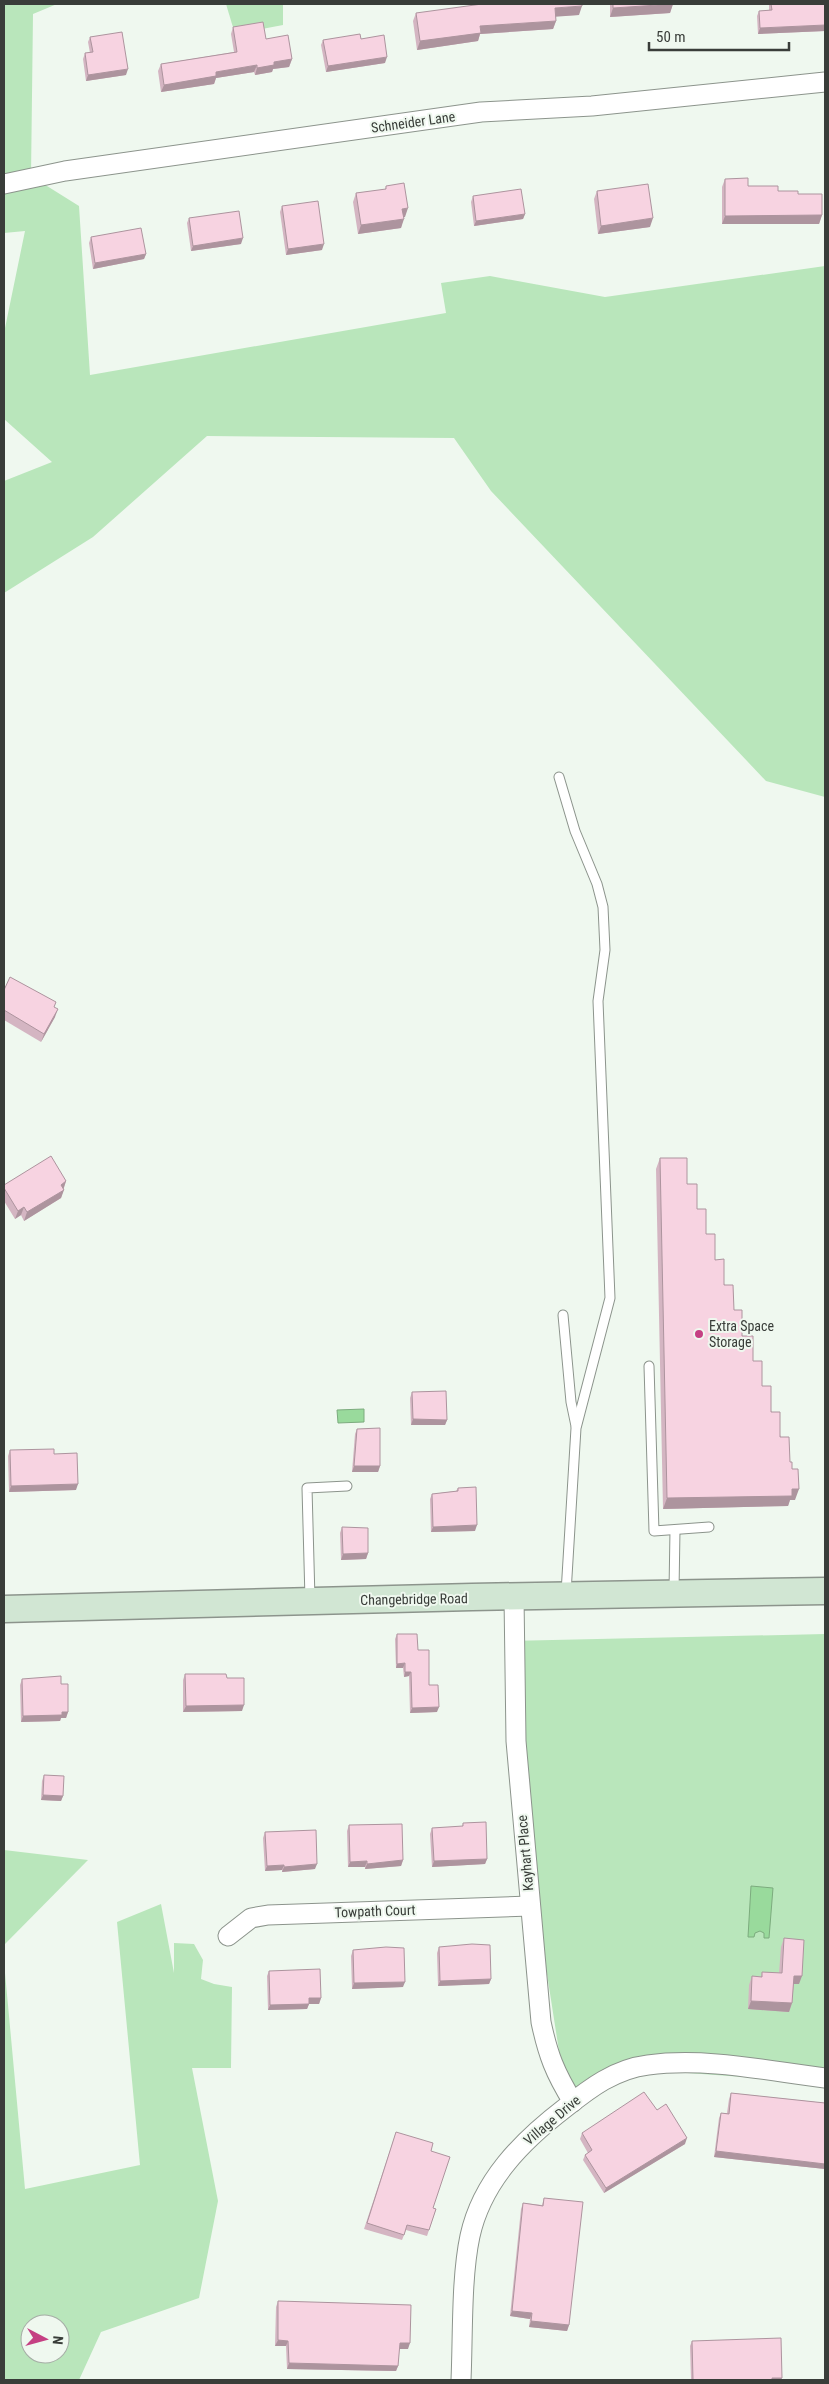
<svg xmlns="http://www.w3.org/2000/svg" width="829" height="2384" font-family="'Roboto Condensed',sans-serif">
  <style>
    .green { fill: #b9e6bb; fill-rule: evenodd }
    .water { fill: #99da9c; stroke: #7cab7e }
    .lines { fill: none; stroke-linecap: round; stroke-linejoin: round }
    .service-casing { stroke: #8c948c; stroke-width: 11 }
    .minor-casing { stroke: #8c948c; stroke-width: 21 }
    .secondary-casing { stroke: #8c948c; stroke-width: 29 }
    .service { stroke: #fff; stroke-width: 9 }
    .minor { stroke: #fff; stroke-width: 19 }
    .secondary { stroke: #d1e6d3; stroke-width: 26 }
    .wall { fill: #d4b5c2 }
    .shaded-wall { fill: #ad949e }
    .building { fill: #f7d3e1; stroke: #ad949e }
    .poi-dot { fill: #c54083; stroke: #eff8ef; stroke-width: 2 }
    .labels { text-anchor: middle; stroke-width: 4; stroke-linejoin: round; paint-order: stroke }
    .street-label { font-size: 14px; fill: #393d39; stroke: #eff8ef }
    .poi-label { font-size: 14px; fill: #393d39; stroke: #eff8ef; text-anchor: start }
  </style>
  <rect width="100%" height="100%" fill="#eff8ef"/>
  <!-- green -->
  <g class="green">
    <polygon points="4,4 57,4 33,14 31,176 79,206 90,375 446,313 441,283 490,276 605,297 825,266 825,797 766,781 491,491 454,438 207,436 93,537 4,593 4,481 52,462 4,419 4,333 25,231 4,233"/>
    <polygon points="226,4 283,4 283,25 235,34"/>
    <polygon points="825,1634 825,2083 646,2070 566,2096 514,1762 508,1641"/>
    <polygon points="4,1850 88,1860 4,1945"/>
    <path d="M161 1904 174 1973V1943L194 1944 203 1960 201 1979 214 1984 232 1987 231 2068H192L218 2201 199 2298 101 2332 79 2380H4V1962L25 2189 140 2165 117 1922ZM30 2324H60V2354H30Z"/>
  </g>
  <!-- water -->
  <g class="water">
    <polygon points="364,1409 364,1422 338,1423 337,1410"/>
    <polygon points="751,1886 773,1888 769,1938 764,1938 764,1933 760,1931 755,1933 754,1937 748,1937"/>
  </g>
  <g class="lines">
    <defs>
      <g id="service">
        <polyline points="559,777 575,831 597,884 603,907 605,950 598,1001 610,1298 576,1428 566,1593"/>
        <polyline points="563,1315 571,1402 576,1426"/>
        <polyline points="649,1366 654,1531 709,1527"/>
        <polyline points="674,1591 675,1530"/>
        <polyline points="310,1599 307,1488 347,1486"/>
      </g>
      <g id="minor">
        <polyline points="4,184 65,171 481,112 592,106 825,82"/>
        <path d="M514 1597 516 1741 541 2022C548 2055 555 2073 573 2102"/>
        <polyline points="228,1936 251,1918 268,1915 530,1906"/>
        <path d="M461 2380C463 2336 461 2278 470 2236 482 2181 522 2141 565 2108 590 2088 615 2069 648 2065 706 2057 768 2071 825 2078"/>
      </g>
      <polyline id="secondary" points="4,1609 472,1597 825,1591"/>
    </defs>
    <!-- service casing -->
    <use href="#service" class="service-casing"/>
    <!-- minor casing -->
    <use href="#minor" class="minor-casing"/>
    <!-- secondary casing -->
    <use href="#secondary" class="secondary-casing"/>
    <!-- service -->
    <use href="#service" class="service"/>
    <!-- minor -->
    <use href="#minor" class="minor"/>
    <!-- secondary -->
    <use href="#secondary" class="secondary"/>
  </g>
  <!-- wall -->
  <g class="wall">
    <polygon points="610,4 673,4 670,13 610,17"/>
    <polygon points="769,4 825,4 825,31 758,34 757,16 759,11 769,10"/>
    <polygon points="416,13 579,15 556,16 556,21 553,29 480,34 478,41 417,50 413,21"/>
    <polygon points="233,27 266,39 292,59 289,67 273,69 272,72 255,75 254,72 216,78 214,84 161,92 158,71 161,64 234,52 231,34"/>
    <polygon points="90,37 126,75 86,81 83,59 85,53 90,53 88,42"/>
    <polygon points="361,39 385,63 326,72 321,45 323,40"/>
    <polygon points="725,179 748,186 798,194 822,215 819,224 722,224 722,187"/>
    <polygon points="386,186 405,217 403,217 401,228 358,234 353,202 356,193 385,190"/>
    <polygon points="597,191 650,227 598,234 594,199"/>
    <polygon points="473,196 525,214 523,219 474,226 471,202"/>
    <polygon points="282,206 322,250 286,255 280,212"/>
    <polygon points="189,218 241,244 191,251 187,223"/>
    <polygon points="91,237 146,254 144,259 93,269 89,243"/>
    <polygon points="4,990 54,1007 55,1017 41,1042 4,1020"/>
    <polygon points="660,1158 687,1184 734,1310 742,1336 753,1361 790,1462 792,1469 795,1500 790,1500 788,1506 663,1509 656,1169"/>
    <polygon points="66,1181 61,1198 24,1221 21,1215 15,1219 4,1201 4,1185"/>
    <polygon points="412,1392 447,1420 445,1425 411,1425 410,1398"/>
    <polygon points="357,1429 380,1466 378,1472 352,1472 355,1434"/>
    <polygon points="10,1450 54,1454 76,1490 9,1492 8,1456"/>
    <polygon points="458,1488 475,1531 431,1532 430,1499 432,1494 456,1491"/>
    <polygon points="342,1527 368,1553 366,1559 341,1560 340,1533"/>
    <polygon points="397,1634 418,1650 437,1712 410,1713 409,1676 404,1677 403,1668 396,1668 395,1639"/>
    <polygon points="185,1674 227,1678 242,1711 183,1712 183,1680"/>
    <polygon points="22,1679 61,1684 68,1712 66,1718 61,1718 60,1721 21,1722 20,1685"/>
    <polygon points="44,1775 63,1796 61,1801 41,1800 42,1781"/>
    <polygon points="463,1823 487,1859 485,1864 432,1867 430,1834 432,1828 462,1827"/>
    <polygon points="349,1825 403,1860 401,1866 365,1869 365,1867 348,1867 347,1831"/>
    <polygon points="265,1832 315,1869 282,1872 282,1870 265,1871 263,1838"/>
    <polygon points="784,1938 799,1984 794,1984 792,2003 789,2012 748,2009 749,1985 752,1976 761,1977 762,1972 779,1973 781,1947"/>
    <polygon points="439,1947 491,1979 489,1984 438,1986 437,1953"/>
    <polygon points="353,1950 403,1987 352,1989 351,1956"/>
    <polygon points="269,1971 321,1998 319,2004 309,2004 307,2009 268,2010 267,1976"/>
    <polygon points="731,2093 825,2103 825,2169 714,2157 719,2118 721,2113 727,2113 729,2099"/>
    <polygon points="657,2110 685,2144 604,2193 583,2160 585,2155 588,2153 580,2139 582,2133"/>
    <polygon points="396,2132 431,2151 433,2208 436,2209 427,2236 406,2230 402,2240 364,2229"/>
    <polygon points="544,2198 569,2325 567,2331 529,2327 530,2319 510,2316 521,2209 523,2203 542,2205"/>
    <polygon points="278,2301 408,2349 399,2349 398,2366 396,2371 287,2369 286,2346 275,2346 276,2307"/>
    <polygon points="692,2341 781,2380 691,2380 690,2346"/>
  </g>
  <!-- shaded-wall -->
  <g class="shaded-wall">
    <polygon points="673,4 670,13 610,17 613,8"/>
    <polygon points="582,6 579,15 552,17 555,8"/>
    <polygon points="556,21 553,29 480,34 478,41 417,50 420,41 480,26"/>
    <polygon points="825,25 825,31 758,34 760,28"/>
    <polygon points="387,57 385,63 326,72 328,66"/>
    <polygon points="292,59 289,67 273,69 272,72 255,75 257,68 274,62"/>
    <polygon points="257,65 254,72 216,78 214,84 161,92 164,85 216,72"/>
    <polygon points="128,69 126,75 86,81 88,75"/>
    <polygon points="408,208 405,217 399,217 402,209"/>
    <polygon points="525,214 523,219 474,226 476,221"/>
    <polygon points="822,215 819,224 722,224 725,216"/>
    <polygon points="653,218 650,227 598,234 601,226"/>
    <polygon points="404,219 401,228 358,234 361,225"/>
    <polygon points="243,238 241,244 191,251 193,246"/>
    <polygon points="324,244 322,250 286,255 288,249"/>
    <polygon points="146,254 144,259 93,269 95,263"/>
    <polygon points="58,1009 55,1017 41,1042 44,1034"/>
    <polygon points="66,1181 63,1190 61,1185"/>
    <polygon points="64,1190 61,1198 24,1221 27,1212"/>
    <polygon points="24,1207 21,1215 15,1219 18,1211"/>
    <polygon points="413,1419 447,1420 445,1425 411,1425"/>
    <polygon points="354,1466 380,1466 378,1472 352,1472"/>
    <polygon points="78,1484 76,1490 9,1492 11,1486"/>
    <polygon points="792,1489 799,1489 795,1500 790,1500 788,1506 663,1509 667,1498"/>
    <polygon points="477,1525 475,1531 431,1532 433,1527"/>
    <polygon points="368,1553 366,1559 341,1560 343,1554"/>
    <polygon points="405,1663 403,1668 396,1668 397,1664"/>
    <polygon points="405,1672 411,1672 409,1676 404,1677"/>
    <polygon points="244,1705 242,1711 183,1712 186,1706"/>
    <polygon points="439,1707 437,1712 410,1713 412,1708"/>
    <polygon points="62,1712 68,1712 66,1718 61,1718 60,1721 21,1722 23,1716"/>
    <polygon points="43,1795 63,1796 61,1801 41,1800"/>
    <polygon points="487,1859 485,1864 432,1867 434,1861"/>
    <polygon points="403,1860 401,1866 365,1869 367,1864"/>
    <polygon points="367,1861 365,1867 348,1867 350,1862"/>
    <polygon points="317,1864 315,1869 282,1872 284,1867"/>
    <polygon points="284,1865 282,1870 265,1871 267,1866"/>
    <polygon points="794,1976 802,1976 799,1984 791,1984"/>
    <polygon points="491,1979 489,1984 438,1986 440,1981"/>
    <polygon points="405,1982 403,1987 352,1989 354,1983"/>
    <polygon points="309,1998 321,1998 319,2004 309,2004 307,2009 268,2010 270,2005"/>
    <polygon points="751,2001 792,2003 789,2012 748,2009"/>
    <polygon points="687,2138 685,2144 604,2193 606,2188"/>
    <polygon points="716,2151 825,2164 825,2169 714,2157"/>
    <polygon points="512,2311 532,2313 530,2319 510,2316"/>
    <polygon points="531,2321 569,2325 567,2331 529,2327"/>
    <polygon points="278,2340 288,2341 286,2346 275,2346"/>
    <polygon points="400,2343 410,2343 408,2349 398,2349"/>
    <polygon points="289,2363 398,2366 396,2371 287,2369"/>
    <polygon points="772,2378 782,2378 781,2380 771,2380"/>
  </g>
  <!-- building -->
  <g class="building">
    <polygon points="482,4 582,4 582,6 555,8 556,21 480,26 481,33 420,41 416,13"/>
    <polygon points="613,4 673,4 613,8"/>
    <polygon points="771,4 825,4 825,25 760,28 759,11 772,10"/>
    <polygon points="263,22 266,39 288,35 292,59 274,62 274,65 257,68 257,65 216,72 216,76 164,85 161,64 237,52 233,27"/>
    <polygon points="122,32 128,69 88,75 85,53 93,52 90,37"/>
    <polygon points="360,34 361,39 384,35 387,57 328,66 323,40"/>
    <polygon points="748,178 748,186 778,186 778,191 798,191 798,194 822,194 822,215 725,216 725,179"/>
    <polygon points="404,183 408,208 402,209 404,219 361,225 356,193 386,189 386,186"/>
    <polygon points="648,184 653,218 601,226 597,191"/>
    <polygon points="521,189 525,214 476,221 473,196"/>
    <polygon points="318,201 324,244 288,249 282,206"/>
    <polygon points="239,211 243,238 193,246 189,218"/>
    <polygon points="141,228 146,254 95,263 91,237"/>
    <polygon points="10,977 56,1002 54,1007 58,1009 44,1034 4,1010 4,990"/>
    <polygon points="51,1156 66,1181 61,1185 64,1190 27,1212 24,1207 18,1211 4,1188 4,1185"/>
    <polygon points="660,1158 687,1158 687,1184 697,1184 697,1209 706,1209 706,1234 715,1234 715,1260 724,1259 724,1285 733,1285 734,1310 742,1310 742,1336 753,1336 753,1361 762,1361 762,1386 771,1386 771,1412 780,1412 780,1437 789,1437 790,1462 792,1462 792,1469 798,1469 799,1489 792,1489 792,1496 667,1498"/>
    <polygon points="446,1391 447,1420 413,1419 412,1392"/>
    <polygon points="380,1428 380,1466 354,1466 357,1429"/>
    <polygon points="54,1449 54,1454 77,1453 78,1484 11,1486 10,1450"/>
    <polygon points="476,1487 477,1525 433,1527 432,1494 458,1491 458,1488"/>
    <polygon points="342,1527 368,1528 368,1553 343,1554"/>
    <polygon points="397,1634 417,1634 418,1650 429,1650 429,1685 438,1685 439,1707 412,1708 411,1672 405,1672 405,1663 397,1664"/>
    <polygon points="185,1674 226,1674 227,1678 244,1678 244,1705 186,1706"/>
    <polygon points="61,1676 61,1684 68,1684 68,1712 62,1712 62,1715 23,1716 22,1679"/>
    <polygon points="44,1775 64,1776 63,1796 43,1795"/>
    <polygon points="486,1822 487,1859 434,1861 432,1828 463,1826 463,1823"/>
    <polygon points="402,1824 403,1860 367,1864 367,1861 350,1862 349,1825"/>
    <polygon points="316,1830 317,1864 284,1867 284,1865 267,1866 265,1832"/>
    <polygon points="784,1938 804,1940 802,1976 794,1976 792,2003 751,2001 752,1976 762,1977 762,1972 782,1973"/>
    <polygon points="472,1944 490,1945 491,1979 440,1981 439,1947"/>
    <polygon points="386,1947 404,1948 405,1982 354,1983 353,1950"/>
    <polygon points="320,1969 321,1998 309,1998 309,2004 270,2005 269,1971"/>
    <polygon points="644,2092 657,2110 666,2104 687,2138 606,2188 585,2155 592,2150 582,2133"/>
    <polygon points="731,2093 825,2103 825,2164 716,2151 721,2113 729,2114"/>
    <polygon points="396,2132 433,2143 431,2151 450,2157 433,2208 436,2209 429,2230 407,2225 404,2235 367,2223"/>
    <polygon points="544,2198 583,2202 569,2325 531,2321 532,2313 512,2311 523,2203 543,2206"/>
    <polygon points="278,2301 411,2305 410,2343 400,2343 398,2366 289,2363 288,2341 278,2340"/>
    <polygon points="781,2338 782,2378 772,2378 772,2380 693,2380 692,2341"/>
  </g>
  <!-- markers -->
  <circle class="poi-dot" cx="699" cy="1334" r="5"/>
  <g class="labels">
    <!-- street labels -->
    <g class="street-label">
      <text transform="translate(413 122) rotate(-8)" y="5">Schneider Lane</text>
      <text transform="translate(414 1599) rotate(-1)" y="5">Changebridge Road</text>
      <text transform="translate(525 1853) rotate(-95)" y="5">Kayhart Place</text>
      <text transform="translate(375 1911) rotate(-2)" y="5">Towpath Court</text>
      <text transform="translate(552 2120) rotate(-40)" y="5">Village Drive</text>
    </g>
    <!-- poi labels -->
    <g class="poi-label">
      <text x="709" y="1331">Extra Space<tspan x="709" dy="16">Storage</tspan></text>
    </g>
  </g>
  <!-- border -->
  <rect width="829" height="2384" fill="none" stroke="#393d39" stroke-width="10"/>
  <!-- north arrow -->
  <g transform="translate(45 2339) rotate(96)"><circle r="24" fill="#eff8ef" stroke="#a6ada6"/>
  <path d="M0-4L9 19L0 12L-9 19Z" fill="#c54083"/>
  <text y="-8" font-size="14" font-weight="bold" text-anchor="middle" fill="#393d39">N</text>
  </g>
  <!-- scale -->
  <path d="M649 42v8h140v-8" fill="none" stroke="#393d39" stroke-width="2.5"/>
  <text x="656" y="42" font-size="15" fill="#393d39" stroke="#eff8ef" stroke-width="4" paint-order="stroke">50 m</text>
</svg>
